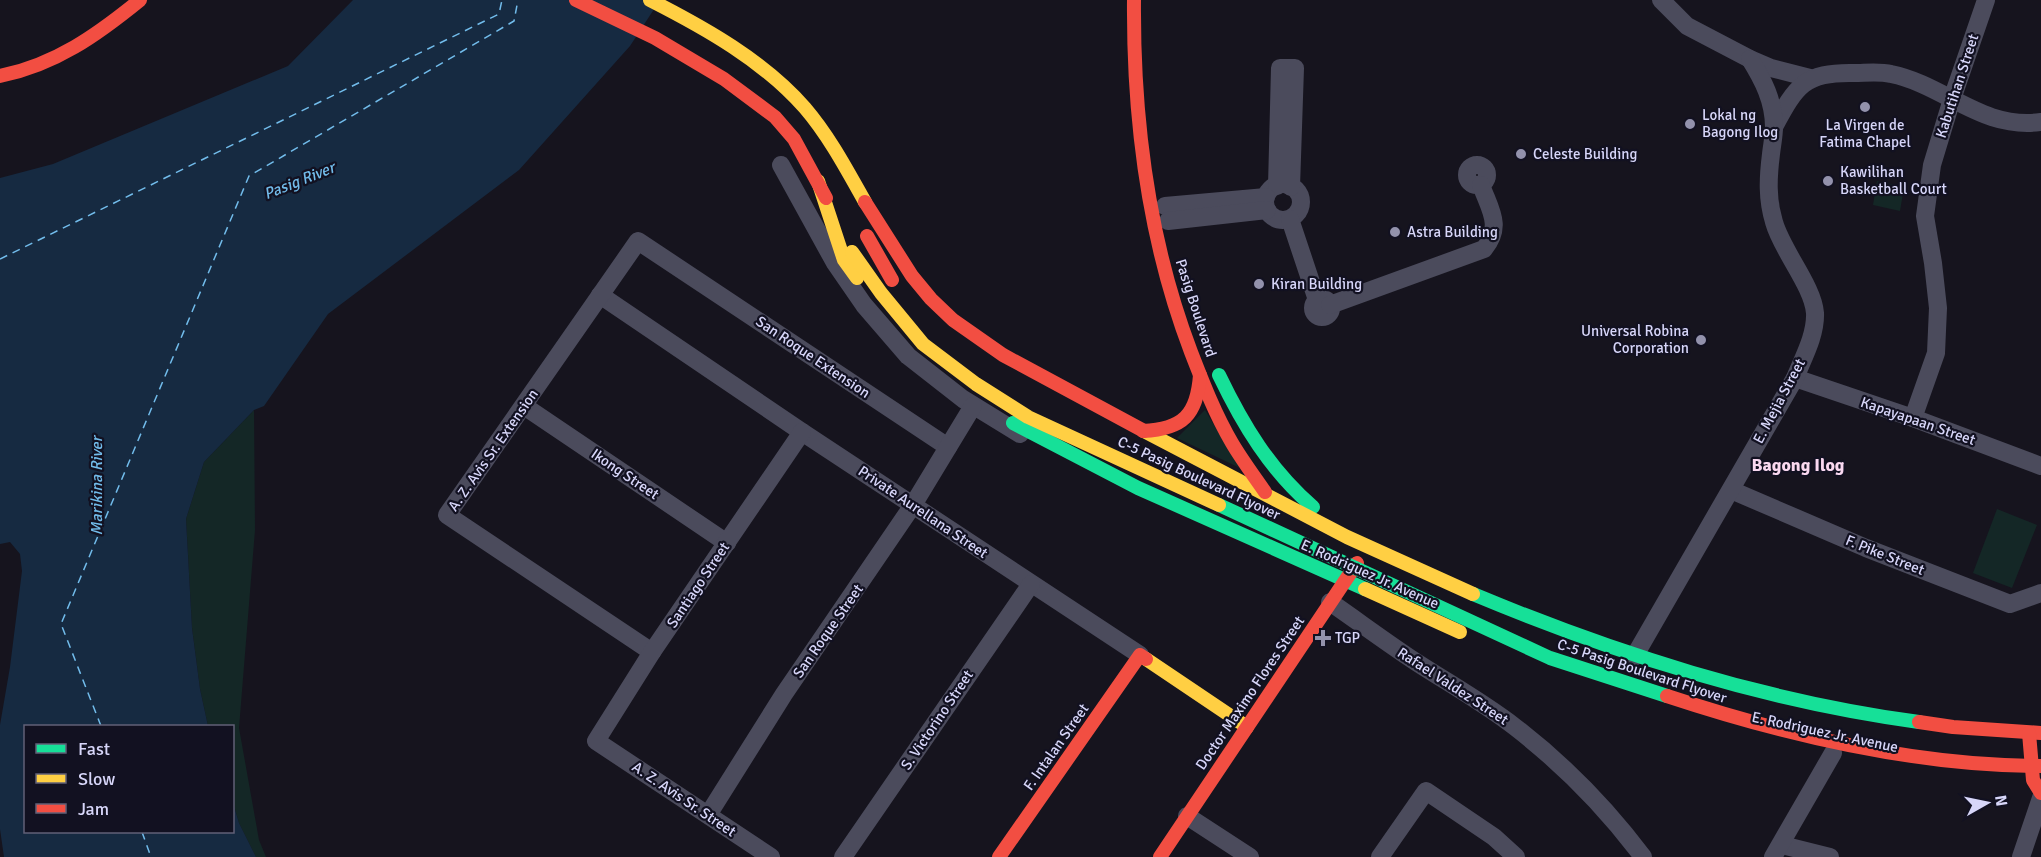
<svg xmlns="http://www.w3.org/2000/svg" width="2041" height="857" font-family="Signika,sans-serif">
  <style>
    .green { fill: #142726 }
    .water { fill: #162a41 }
    .lines { fill: none; stroke-linecap: round; stroke-linejoin: round }
    .ferry { stroke: #72bceb; stroke-width: 1.5; stroke-dasharray: 8 6; stroke-linecap: butt }
    .street { stroke: #4b4b5c; stroke-width: 18 }
    .fast { stroke: #16e098; stroke-width: 14 }
    .slow { stroke: #ffcf43; stroke-width: 14 }
    .jam { stroke: #f24e42; stroke-width: 14 }
    .fast-bridge { stroke: #16e098; stroke-width: 14 }
    .slow-bridge { stroke: #ffcf43; stroke-width: 14 }
    .jam-bridge { stroke: #f24e42; stroke-width: 14 }
    .poi-dot { fill: #9392ac; stroke: #121121; stroke-width: 2 }
    .labels { text-anchor: middle; stroke-width: 4.5; stroke-linejoin: round; paint-order: stroke }
    .street-label { font-size: 15px; fill: #d7d6f9; stroke: #121121 }
    .poi-label { font-size: 15px; fill: #d7d6f9; stroke: #121121; text-anchor: start }
    .water-label { font-size: 16px; font-style: italic; fill: #72bceb; stroke: #121121 }
    .quarter-label { font-size: 18px; font-weight: bold; fill: #f9d8f0; stroke: #121121 }
  </style>
  <rect width="100%" height="100%" fill="#16141e"/>
  <!-- green -->
  <g class="green">
    <polygon points="1877,181 1904,187 1900,211 1873,205"/>
    <polygon points="254,410 255,530 239,728 259,840 266,857 256,857 239,823 233,803 232,726 208,726 200,689 192,628 186,519 204,462"/>
    <polygon points="1205,410 1240,468 1177,438"/>
    <polygon points="1997,509 2037,525 2012,588 1973,573"/>
  </g>
  <!-- water -->
  <polygon class="water" points="353,0 660,0 630,46 519,170 328,314 264,406 254,410 204,462 186,519 192,628 200,689 208,726 26,726 26,832 232,832 233,803 239,823 256,857 4,857 0,829 0,725 10,667 22,571 20,554 10,542 0,544 0,178 53,164 288,66"/>
  <g class="lines">
    <!-- ferry -->
    <g class="ferry">
      <polyline points="0,259 499,14 502,0"/>
      <polyline points="101,726 61,624 249,176 514,21 518,0"/>
      <polyline points="142,832 151,857"/>
    </g>
    <!-- street -->
    <g class="street">
      <polyline points="1661,0 1687,26 1750,59 1771,68 1810,78"/>
      <path d="M1774 127C1796 86 1804 72 1854 73 1865 73 1879 71 1891 74 1945 85 1981 130 2041 122"/>
      <circle cx="1477" cy="175" r="10"/>
      <polyline points="781,165 835,263 864,305 908,356 963,399 1020,434"/>
      <circle cx="1283" cy="202" r="18"/>
      <polyline points="1277,186 1280,68 1295,68 1291,187"/>
      <polyline points="1165,206 1266,197"/>
      <polyline points="1290,219 1317,300"/>
      <polyline points="1168,221 1267,210"/>
      <polyline points="600,295 802,432 1140,655"/>
      <circle cx="1322" cy="308" r="9"/>
      <path d="M1330 305 1484 249C1503 226 1490 210 1481 185"/>
      <polyline points="1795,378 1913,418 2041,466"/>
      <polyline points="524,406 727,543"/>
      <polyline points="1913,418 1936,353 1938,308 1933,263 1925,216 1932,165 1952,99 1986,0"/>
      <polyline points="1731,490 1866,548 2010,604 2041,593"/>
      <path d="M1330 602C1359 622 1387 643 1416 662 1450 684 1484 703 1515 727 1563 764 1607 809 1643 857"/>
      <polyline points="652,652 447,515 638,241 948,447"/>
      <path d="M1634 657 1795 378C1803 358 1816 335 1815 313 1813 286 1782 251 1774 222 1767 199 1768 178 1771 154 1772 145 1774 136 1774 127 1774 101 1763 80 1750 59"/>
      <polyline points="708,815 784,694 913,505 973,406"/>
      <polyline points="1187,816 1250,857"/>
      <polyline points="1782,845 1830,857"/>
      <polyline points="771,857 596,741 652,652 802,432"/>
      <polyline points="843,857 1031,584"/>
      <polyline points="1380,857 1426,791 1494,837 1516,857"/>
      <polyline points="1773,857 1833,753"/>
      <polyline points="2021,857 2041,798"/>
    </g>
    <!-- fast -->
    <g class="fast">
      <path d="M1219 375C1243 425 1270 470 1313 507"/>
      <polyline points="1013,423 1138,488 1365,589"/>
      <path d="M1473 594C1617 654 1764 701 1919 722"/>
    </g>
    <!-- slow -->
    <g class="slow">
      <path d="M650 0C705 28 764 61 805 108 829 136 847 170 865 202"/>
      <polyline points="818,181 844,260 857,278"/>
      <polyline points="1144,431 1347,537 1473,594"/>
      <polyline points="1365,589 1460,632"/>
      <polyline points="1146,659 1247,727"/>
    </g>
    <!-- jam -->
    <g class="jam">
      <polyline points="576,0 655,38 724,79 775,117 794,139 826,198"/>
      <path d="M1134 0C1133 120 1148 239 1191 352 1203 383 1215 414 1232 443 1242 460 1254 476 1265 492"/>
      <path d="M0 76C55 65 97 35 140 0"/>
      <polyline points="865,202 912,276 931,299 953,320 1003,355 1144,431"/>
      <path d="M1143 431C1183 429 1197 415 1200 375"/>
      <polyline points="1919,722 1953,727 2041,733"/>
      <polyline points="2029,733 2033,780 2041,793"/>
      <polyline points="999,857 1140,655 1146,659"/>
      <polyline points="1160,857 1357,563"/>
    </g>
    <!-- fast-bridge -->
    <polyline class="fast-bridge" points="1219,505 1550,658 1667,696"/>
    <!-- slow-bridge -->
    <polyline class="slow-bridge" points="852,252 881,293 923,344 976,384 1028,417 1219,505"/>
    <!-- jam-bridge -->
    <g class="jam-bridge">
      <polyline points="867,236 892,280"/>
      <path d="M1667 696C1785 735 1917 766 2041 766"/>
    </g>
  </g>
  <!-- markers -->
  <g class="poi-dot">
    <circle cx="1865" cy="107" r="6"/>
    <circle cx="1690" cy="124" r="6"/>
    <circle cx="1521" cy="154" r="6"/>
    <circle cx="1828" cy="181" r="6"/>
    <circle cx="1395" cy="232" r="6"/>
    <circle cx="1259" cy="284" r="6"/>
    <circle cx="1701" cy="340" r="6"/>
    <path d="M1320 629h6v6h6v6h-6v6h-6v-6h-6v-6h6z"/>
  </g>
  <g class="labels">
    <!-- street labels -->
    <g class="street-label">
      <text transform="translate(1957 86) rotate(-72)" y="5">Kabutihan Street</text>
      <text transform="translate(1196 308) rotate(72)" y="5">Pasig Boulevard</text>
      <text transform="translate(813 357) rotate(34)" y="5">San Roque Extension</text>
      <text transform="translate(1779 401) rotate(-62)" y="5">E. Mejia Street</text>
      <text transform="translate(1918 421) rotate(19)" y="5">Kapayapaan Street</text>
      <text transform="translate(493 450) rotate(-55)" y="5">A. Z. Avis Sr. Extension</text>
      <text transform="translate(625 474) rotate(34)" y="5">Ikong Street</text>
      <text transform="translate(1199 478) rotate(25)" y="5">C-5 Pasig Boulevard Flyover</text>
      <text transform="translate(923 512) rotate(34)" y="5">Private Aurellana Street</text>
      <text transform="translate(1885 555) rotate(22)" y="5">F. Pike Street</text>
      <text transform="translate(1370 574) rotate(24)" y="5">E. Rodriguez Jr. Avenue</text>
      <text transform="translate(698 585) rotate(-56)" y="5">Santiago Street</text>
      <text transform="translate(828 631) rotate(-55)" y="5">San Roque Street</text>
      <text transform="translate(1642 671) rotate(18)" y="5">C-5 Pasig Boulevard Flyover</text>
      <text transform="translate(1453 686) rotate(33)" y="5">Rafael Valdez Street</text>
      <text transform="translate(1250 693) rotate(-56)" y="5">Doctor Maximo Flores Street</text>
      <text transform="translate(937 720) rotate(-56)" y="5">S. Victorino Street</text>
      <text transform="translate(1825 732) rotate(12)" y="5">E. Rodriguez Jr. Avenue</text>
      <text transform="translate(1056 747) rotate(-55)" y="5">F. Intalan Street</text>
      <text transform="translate(684 799) rotate(34)" y="5">A. Z. Avis Sr. Street</text>
    </g>
    <!-- poi labels -->
    <g class="poi-label">
      <text x="1702" y="120">Lokal ng<tspan x="1702" dy="17">Bagong Ilog</tspan></text>
      <text x="1865" y="130" text-anchor="middle">La Virgen de<tspan x="1865" dy="17">Fatima Chapel</tspan></text>
      <text x="1533" y="159">Celeste Building</text>
      <text x="1840" y="177">Kawilihan<tspan x="1840" dy="17">Basketball Court</tspan></text>
      <text x="1407" y="237">Astra Building</text>
      <text x="1271" y="289">Kiran Building</text>
      <text x="1689" y="336" text-anchor="end">Universal Robina<tspan x="1689" dy="17">Corporation</tspan></text>
      <text x="1335" y="643">TGP</text>
    </g>
    <!-- water labels -->
    <g class="water-label">
      <text transform="translate(299 180) rotate(-22)" y="6">Pasig River</text>
      <text transform="translate(96 486) rotate(-90)" y="6">Marikina River</text>
    </g>
    <!-- quarter labels -->
    <g class="quarter-label">
      <text x="1798" y="471">Bagong Ilog</text>
    </g>
  </g>
  <!-- legend -->
  <rect x="24" y="725" width="210" height="108" fill="#121121" stroke="#616077" stroke-width="1.5"/>
  <rect x="36" y="744" width="30" height="9" fill="#16e098" stroke="#616077" stroke-width="1.5"/>
  <text x="78" y="755" font-size="18" fill="#d7d6f9">Fast</text>
  <rect x="36" y="774" width="30" height="9" fill="#ffcf43" stroke="#616077" stroke-width="1.5"/>
  <text x="78" y="785" font-size="18" fill="#d7d6f9">Slow</text>
  <rect x="36" y="804" width="30" height="9" fill="#f24e42" stroke="#616077" stroke-width="1.5"/>
  <text x="78" y="815" font-size="18" fill="#d7d6f9">Jam</text>
  <!-- north arrow -->
  <g transform="translate(1987 803) rotate(81)" stroke="#121121" stroke-width="4.5" paint-order="stroke">
  <path d="M0-4.5L10 22L0 15L-10 22Z" fill="#d7d6f9"/>
  <text y="-9" font-size="16" font-weight="bold" text-anchor="middle" fill="#d7d6f9">N</text>
  </g>
</svg>
